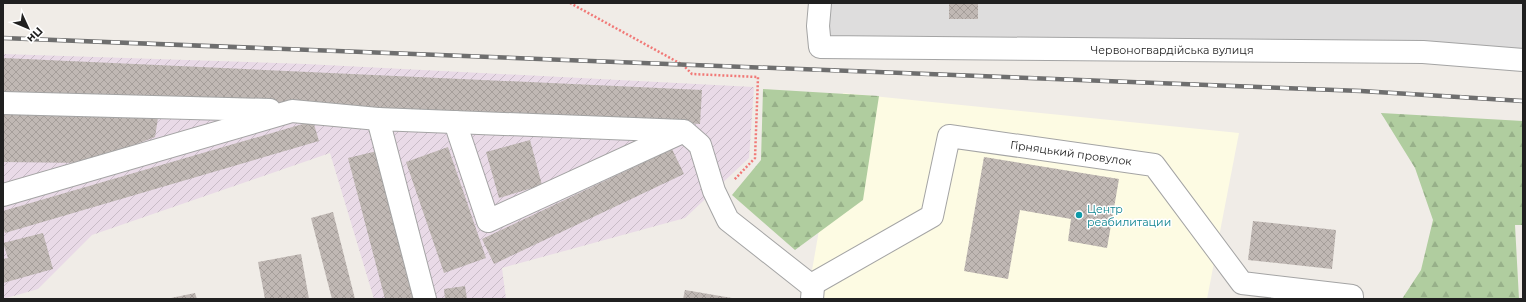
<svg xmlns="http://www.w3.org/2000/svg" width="1526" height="302" font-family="Montserrat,sans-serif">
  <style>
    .residential { fill: #dedddd }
    .industrial { fill: url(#industrial-furrows) }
    .education { fill: #fdfbe3 }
    .forest { fill: url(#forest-firs) }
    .building { fill: url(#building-cross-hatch) }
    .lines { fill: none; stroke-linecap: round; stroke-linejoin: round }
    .minor-casing { stroke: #a4a4a4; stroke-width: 24 }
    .path { stroke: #f17977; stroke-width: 2.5; stroke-dasharray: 2 2; stroke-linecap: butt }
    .minor { stroke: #fff; stroke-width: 22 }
    .rail-casing { stroke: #6e6e6e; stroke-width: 4.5 }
    .rail { stroke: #fff; stroke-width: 3; stroke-dasharray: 9; stroke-linecap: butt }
    .culture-dot { fill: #0f9aa8; stroke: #fff; stroke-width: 1.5 }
    .labels { text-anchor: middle; stroke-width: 3; stroke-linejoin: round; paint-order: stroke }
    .street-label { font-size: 11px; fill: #202020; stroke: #fff }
    .culture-label { font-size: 11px; fill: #0d838f; stroke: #fff; text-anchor: start }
  </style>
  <defs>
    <pattern id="industrial-furrows" width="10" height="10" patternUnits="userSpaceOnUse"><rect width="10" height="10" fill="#e9dae7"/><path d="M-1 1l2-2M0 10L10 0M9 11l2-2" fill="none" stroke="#c8bbc6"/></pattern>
    <pattern id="forest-firs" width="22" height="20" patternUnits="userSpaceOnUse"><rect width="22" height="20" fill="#b0cd9f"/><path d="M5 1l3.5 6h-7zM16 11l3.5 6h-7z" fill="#97b089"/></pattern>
    <pattern id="building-cross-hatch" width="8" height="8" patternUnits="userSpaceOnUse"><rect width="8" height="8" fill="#c0b8b4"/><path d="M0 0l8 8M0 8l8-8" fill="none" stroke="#a59e9a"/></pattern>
  </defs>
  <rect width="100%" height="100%" fill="#f0ece7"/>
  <!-- residential -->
  <polygon class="residential" points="822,3 1523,3 1523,56 821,46"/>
  <!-- industrial -->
  <polygon class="industrial" points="3,54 306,64 754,87 749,158 685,218 502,268 506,299 374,299 330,153 92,235 38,289 3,299"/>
  <!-- education -->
  <polygon class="education" points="843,93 1239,133 1207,299 807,299"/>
  <!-- forest -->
  <g class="forest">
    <polygon points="763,89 879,96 863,200 795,250 732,195 761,160"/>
    <polygon points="1381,113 1523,121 1523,225 1515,225 1519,299 1402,299 1421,270 1433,220 1415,168"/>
  </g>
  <!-- building -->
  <g class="building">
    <rect x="949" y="3" width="29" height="16"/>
    <polygon points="3,58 702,90 700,124 3,92"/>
    <polygon points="3,114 158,118 155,137 87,163 3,162"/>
    <polygon points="313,121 319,141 5,233 3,227 3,211"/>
    <polygon points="530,140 542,185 499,198 486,152"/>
    <polygon points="448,147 486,258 444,273 406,162"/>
    <polygon points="672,149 684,174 494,264 482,239"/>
    <polygon points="377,151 416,299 385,299 348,158"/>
    <polygon points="984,157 1119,179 1107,248 1068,241 1071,219 1020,210 1008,279 964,271"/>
    <polygon points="333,212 355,299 332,299 311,218"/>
    <polygon points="1253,221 1336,230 1332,269 1248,260"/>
    <polygon points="43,233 53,269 3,283 3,259 8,258 3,243"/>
    <polygon points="301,254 309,299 265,299 258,262"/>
    <polygon points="465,286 467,299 445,299 444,289"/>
    <polygon points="685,290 732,298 732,299 683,299"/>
    <polygon points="195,293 197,299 171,299 171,298"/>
  </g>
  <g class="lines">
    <defs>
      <g id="minor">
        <polyline points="820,3 818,26 820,47 1423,52 1523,60"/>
        <polyline points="3,103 270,110"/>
        <polyline points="455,122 488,221 680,133"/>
        <polyline points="3,195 292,111 378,119"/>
        <polyline points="811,285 932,216 949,136 1154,165 1242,283 1352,296 1352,299"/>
        <polyline points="425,299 378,119 684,131 700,145 714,191 728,220 813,287 812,299"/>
      </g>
    </defs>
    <!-- minor casing -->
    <use href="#minor" class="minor-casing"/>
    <!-- path -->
    <polyline class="path" points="570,3 683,65 692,74 758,77 755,158 734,180"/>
    <!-- minor -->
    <use href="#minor" class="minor"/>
    <defs>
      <polyline id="rail" points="3,38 1361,91 1523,101"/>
    </defs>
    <!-- rail casing -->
    <use href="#rail" class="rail-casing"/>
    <!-- rail -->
    <use href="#rail" class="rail"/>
  </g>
  <!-- markers -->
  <circle class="culture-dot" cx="1079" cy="215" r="4"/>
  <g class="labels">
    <!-- street labels -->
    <g class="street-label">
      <text x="1172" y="54">Червоногвардійська вулиця</text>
      <text transform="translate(1071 153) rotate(8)" y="4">Гірняцький провулок</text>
    </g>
    <!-- culture labels -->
    <g class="culture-label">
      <text x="1087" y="213">Центр<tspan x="1087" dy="13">реабилитации</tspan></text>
    </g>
  </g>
  <!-- border -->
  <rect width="1526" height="302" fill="none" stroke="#202020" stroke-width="8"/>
  <!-- north arrow -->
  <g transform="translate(28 28) rotate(134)" stroke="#ffffff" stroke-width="3" paint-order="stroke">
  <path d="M0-3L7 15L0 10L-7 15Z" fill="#202020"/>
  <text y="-6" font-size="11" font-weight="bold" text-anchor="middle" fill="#202020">Пн</text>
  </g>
</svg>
